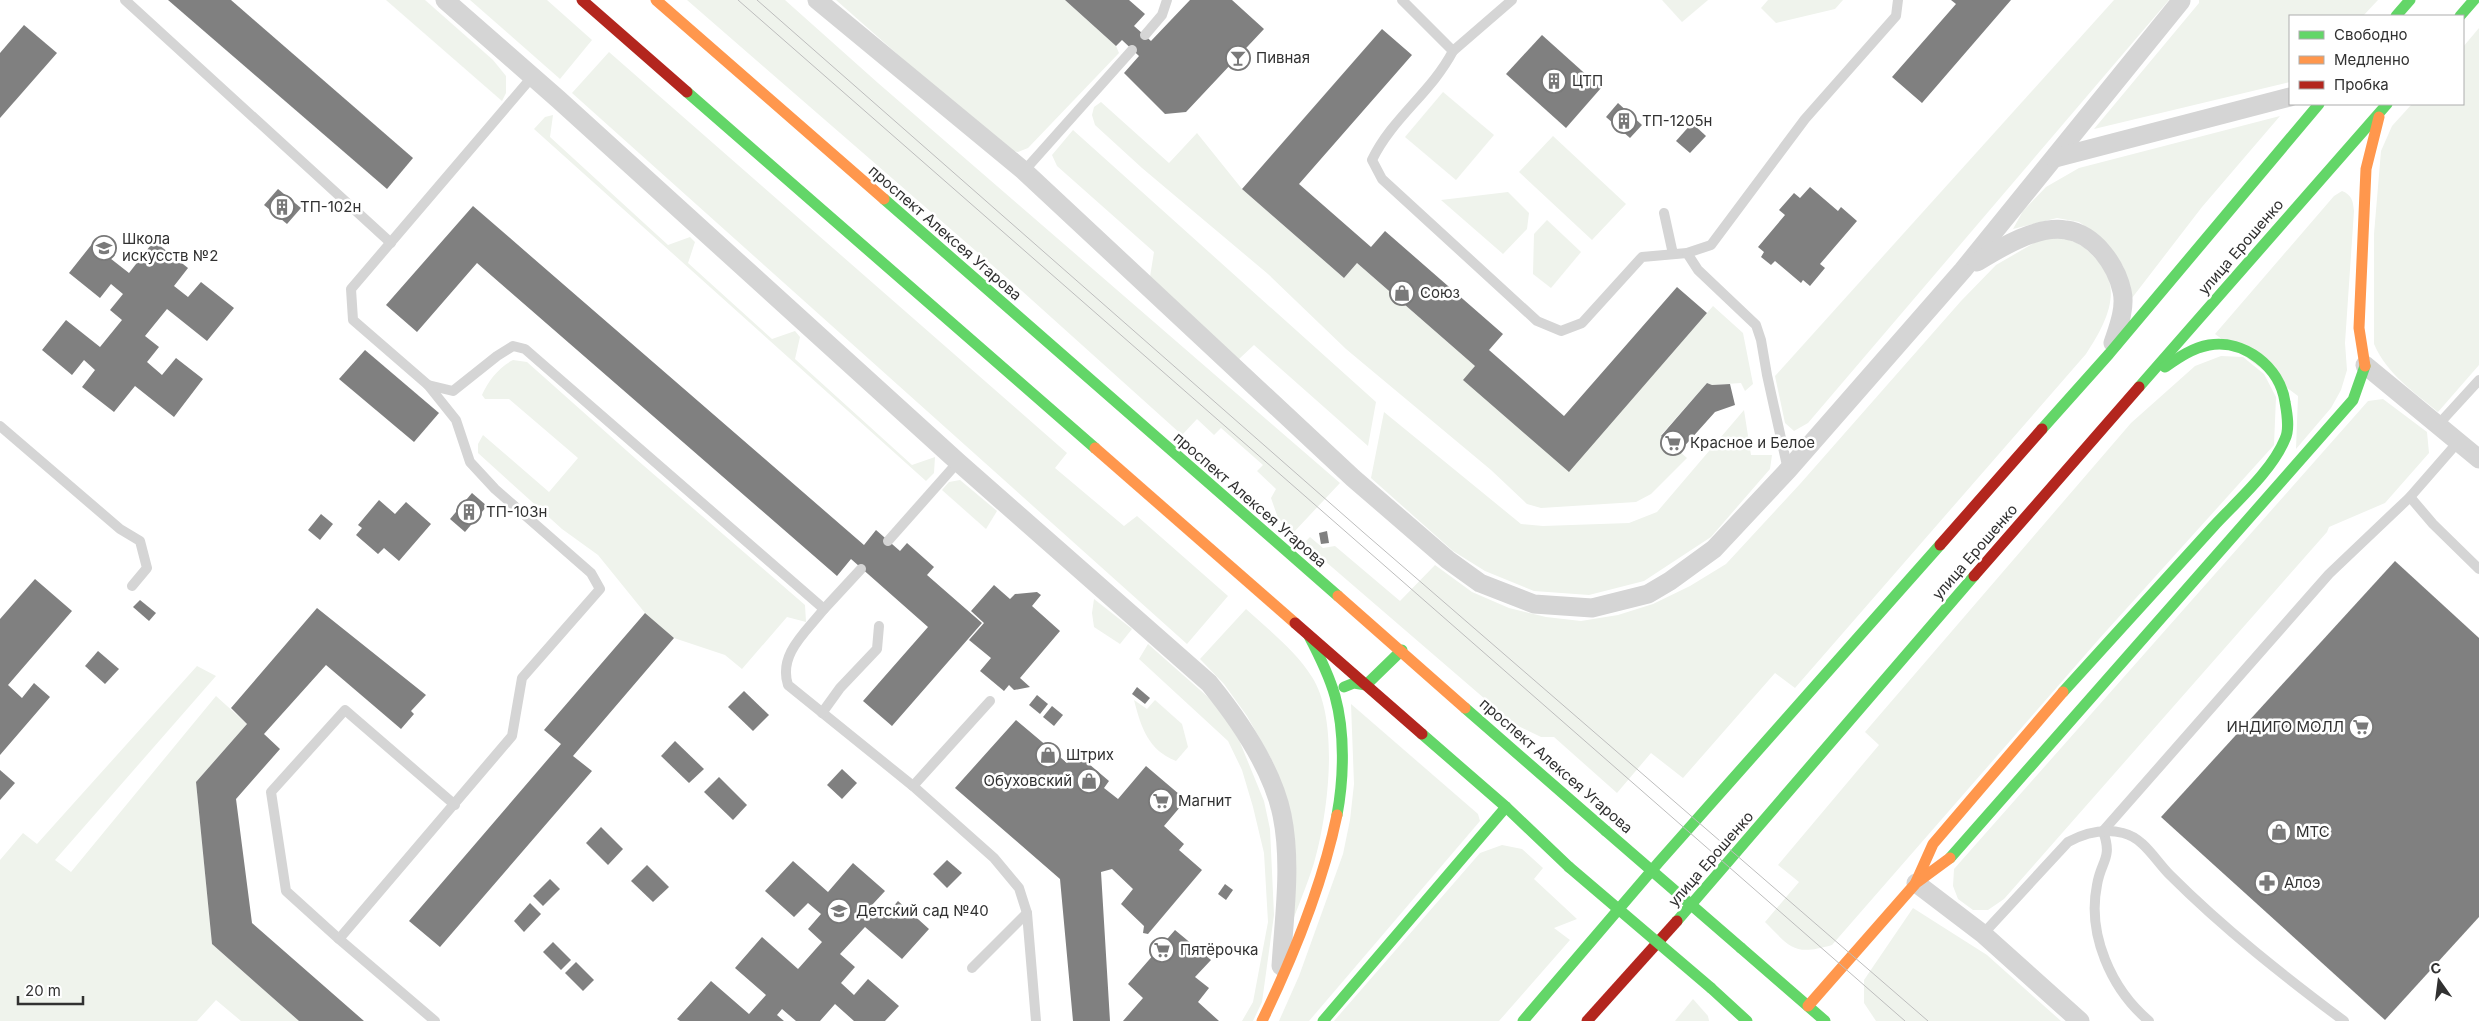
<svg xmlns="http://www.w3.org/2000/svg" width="2479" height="1021" font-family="Inter,sans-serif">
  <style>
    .green { fill: #eff3ec }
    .building { fill: #808080 }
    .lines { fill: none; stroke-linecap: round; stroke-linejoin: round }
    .lane { stroke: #d5d5d5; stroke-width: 10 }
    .street { stroke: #d5d5d5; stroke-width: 19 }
    .fast { stroke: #63d668; stroke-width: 11 }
    .slow { stroke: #ff974d; stroke-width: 11 }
    .jam { stroke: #b3261e; stroke-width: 11 }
    .tram { stroke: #bdbdbd; stroke-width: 1 }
    .fast-bridge { stroke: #63d668; stroke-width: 11 }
    .labels { text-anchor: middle; stroke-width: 5; stroke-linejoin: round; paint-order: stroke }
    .poi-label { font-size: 15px; fill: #313131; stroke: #fff; text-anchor: start }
    .street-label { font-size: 15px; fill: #313131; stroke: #fff }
  </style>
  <rect width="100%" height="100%" fill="#fff"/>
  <!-- green -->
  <g class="green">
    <polygon points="386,0 425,0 493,60 506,76 506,93 502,101"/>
    <polygon points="470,0 547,0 592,40 560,79"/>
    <polygon points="687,0 785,0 878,83 1340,483 1293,533 1278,518 1271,498 1276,489 1257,471 1263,465 1221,428 1214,435 1197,419 1182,435 1022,291"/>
    <polygon points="836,0 1065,0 1116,46 1119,53 1028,148 1018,152 1006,150"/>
    <polygon points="1662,0 1708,0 1682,22"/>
    <polygon points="1768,0 1843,0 1835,9 1776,23 1761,8"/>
    <polygon points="2114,0 2169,0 1808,423 1794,431 1785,423 1775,376"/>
    <polygon points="2199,0 2378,0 2363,16 2290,16 2290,82 2094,129 2199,3"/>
    <path d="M2479 28V365L2438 412C2414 392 2387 374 2374 344V234L2381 151 2392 126 2412 104H2463V47Z"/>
    <polygon points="609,52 1067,453 1055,468 1124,526 1137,516 1228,596 1187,644 572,93"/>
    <polygon points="1443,92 1494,135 1456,180 1405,137"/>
    <polygon points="1101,102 1169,163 1197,133 1242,189 1344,278 1357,263 1475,366 1569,471 1713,306 1743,333 1753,384 1745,391 1741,383 1712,385 1707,383 1661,435 1687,458 1651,494 1636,502 1541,508 1527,504 1491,470 1346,349 1268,274 1142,168 1095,125 1092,115 1094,107"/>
    <polygon points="553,115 550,137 668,245 690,237 695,242 688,263 772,339 795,331 800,337 795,359 912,465 935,457 934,473 926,481 534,129 545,117"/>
    <polygon points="2280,116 2202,207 2132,298 2123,266 2098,235 2079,222 2057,218 2013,229 2023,211 2046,187 2079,168"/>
    <polygon points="1073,130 1376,402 1368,446 1254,345 1239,359 1149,283 1154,252 1057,166 1052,155"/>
    <polygon points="1553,136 1626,204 1592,240 1519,172"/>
    <path d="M2342 191C2352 195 2353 201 2354 211L2345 343 2347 370 2341 390 2331 408 2296 449 2298 396 2215 334 2334 196Z"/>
    <polygon points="1508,192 1529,213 1527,229 1503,254 1441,200"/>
    <polygon points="1547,220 1581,252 1551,288 1533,274 1534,234"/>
    <path d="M2062 238C2080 243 2084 246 2097 260 2125 289 2105 325 2086 354L1795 688 1775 673 1683 778 1651 753 1617 793 1554 737H1541L1514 724 1304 543 1310 537 1323 548 1335 546 1400 601 1435 565 1472 592 1509 608 1546 617 1581 621 1618 615 1653 604 1690 586 1726 564 1800 484 1961 301 1996 265 2041 239Z"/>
    <path d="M2221 356 2243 357 2264 374 2276 397 2274 445 2099 639 1832 945C1794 956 1791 948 1765 922L1799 882 1778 865 1879 745 1865 732 2131 423 2195 366Z"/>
    <path d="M513 360 527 362 636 459 805 605 806 622 787 617 742 669 725 655 674 638 645 613 598 555 562 529 478 453V444L483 435 549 492 578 458 509 399H485L482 395C488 381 499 367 513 360Z"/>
    <polygon points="2383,399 2427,432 2429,453 2385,503 2329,527 2327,532 2004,899 1988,910 1973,910 1958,899 1953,886 1954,869 2368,401"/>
    <polygon points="1744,410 1751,455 1772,455 1770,469 1711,537 1644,581 1589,595 1534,591 1485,571 1453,551 1371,478 1384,412 1521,524 1543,526 1629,523 1657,512"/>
    <polygon points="960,480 997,511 986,529 942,490 949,482"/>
    <polygon points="1094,599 1132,629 1120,644 1094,627 1092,613"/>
    <path d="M1246 609C1269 630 1296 651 1312 677 1340 721 1328 815 1314 863 1307 886 1297 908 1289 931L1287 802 1273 762 1247 716 1224 684 1200 659Z"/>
    <polygon points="1148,644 1217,705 1239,740 1264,801 1270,829 1274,915 1262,1002 1253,1021 1242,1021 1253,1002 1268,922 1264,853 1253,807 1242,770 1228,741 1139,659"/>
    <polygon points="197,666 216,676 55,860 71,872 216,696 247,724 196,782 212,944 299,1021 241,1021 216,1000 197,1021 0,1021 0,860 23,833 37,844"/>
    <path d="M1134 700 1147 709 1155 700 1182 724 1188 747 1176 761C1148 750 1141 727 1134 700Z"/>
    <polygon points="1351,704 1478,814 1480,821 1309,1021 1279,1021 1299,976 1343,854 1350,820 1354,784"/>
    <polygon points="1502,845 1522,849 1543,868 1534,879 1577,919 1554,928 1570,940 1499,1021 1334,1021 1480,853"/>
    <polygon points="1913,908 1987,955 2061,1021 1876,1021 1864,1003 1864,980"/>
    <polygon points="1693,999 1708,1016 1709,1021 1675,1021"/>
  </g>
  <!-- building -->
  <g class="building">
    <polygon points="168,0 231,0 413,158 387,189"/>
    <polygon points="1065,0 1129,0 1145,14 1134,26 1151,41 1190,0 1232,0 1264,29 1186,112 1165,114 1124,73 1139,56 1122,40 1116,46"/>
    <polygon points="1951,0 2011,0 1922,103 1892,77 1956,4"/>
    <polygon points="24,25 57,53 0,118 0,53"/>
    <polygon points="1382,29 1412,55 1299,184 1371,247 1385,231 1503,334 1489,350 1564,416 1677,287 1707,313 1569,472 1463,380 1475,366 1357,263 1344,278 1242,189"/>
    <polygon points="1542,35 1601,88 1566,128 1506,74"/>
    <polygon points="1618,103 1642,125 1630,138 1606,117"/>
    <polygon points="1692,123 1706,136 1690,153 1676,141"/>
    <polygon points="1810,187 1838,211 1841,207 1857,221 1820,264 1825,268 1810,286 1803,280 1801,283 1775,261 1771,265 1761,257 1764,252 1758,247 1785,215 1779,210 1794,193 1800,198"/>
    <polygon points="278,189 301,208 287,224 264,205"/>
    <polygon points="473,206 864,545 876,530 900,551 907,543 934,567 927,575 982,623 892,726 863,701 928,627 851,559 837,576 477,263 417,332 386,305"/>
    <polygon points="154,241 188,268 174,286 188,297 201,282 234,308 207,341 167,309 145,336 159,347 147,362 162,375 176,358 203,379 174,417 135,386 114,412 82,387 95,370 84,360 72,375 42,350 66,320 100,347 122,320 110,310 123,294 111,284 100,298 69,273 92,244 129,273"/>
    <polygon points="365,350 439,413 414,442 339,379"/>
    <polygon points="1707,383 1712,385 1730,384 1735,405 1715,412 1681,450 1661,436"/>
    <polygon points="472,493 487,506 465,532 450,519"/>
    <polygon points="379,500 395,514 406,502 431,524 399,561 384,548 378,554 356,535 362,528 358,525"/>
    <polygon points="321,514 333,524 320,540 308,530"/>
    <polygon points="1327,531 1329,543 1321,544 1319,533"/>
    <polygon points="2395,561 2479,638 2479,917 2385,1020 2161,817"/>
    <polygon points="35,579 72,611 8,685 22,698 34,683 50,697 0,755 0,619"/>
    <polygon points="994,585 1010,599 1015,594 1037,592 1041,595 1032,606 1060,631 1020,678 1030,687 1014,690 1009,685 1004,691 980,671 991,658 969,640 984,623 971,611"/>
    <polygon points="140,600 156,613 149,621 133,607"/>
    <polygon points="317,608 426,695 411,711 414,714 401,729 326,665 264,734 280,749 236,799 252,923 364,1021 299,1021 212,944 196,782 247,724 231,708"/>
    <polygon points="645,613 674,638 573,756 592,771 440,947 409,921 561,744 544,730"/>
    <polygon points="98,651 119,669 105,684 85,666"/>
    <polygon points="1137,687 1150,698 1145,704 1132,694"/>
    <polygon points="744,691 769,715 753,731 728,707"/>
    <polygon points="1037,695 1048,704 1040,714 1029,705"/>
    <polygon points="1052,706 1063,715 1054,726 1043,717"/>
    <polygon points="1016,720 1067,763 1076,753 1109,781 1104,788 1118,799 1146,766 1186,800 1164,826 1184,844 1179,850 1202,870 1148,934 1143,933 1144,926 1121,904 1133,889 1112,869 1101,872 1110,1021 1073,1021 1060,879 955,788"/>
    <polygon points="675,741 704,769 689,783 661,756"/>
    <polygon points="842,769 857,783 842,799 827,785"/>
    <polygon points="0,770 15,783 0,800"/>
    <polygon points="719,777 747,805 733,820 704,792"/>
    <polygon points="601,827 623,849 608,865 586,843"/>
    <polygon points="947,860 962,873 947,888 933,874"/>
    <polygon points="793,861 828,892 853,863 885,891 872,905 885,916 898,901 929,929 902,959 865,927 840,954 855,967 841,983 854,995 868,979 899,1006 885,1021 854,1021 835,1004 820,1021 796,1021 782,1009 777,1015 784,1021 680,1021 677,1019 711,981 749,1014 766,995 735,968 762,937 798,969 822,942 808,929 821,914 808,903 794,917 765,891"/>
    <polygon points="647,865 669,887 653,902 631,881"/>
    <polygon points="550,879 560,889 543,906 533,896"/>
    <polygon points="1225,884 1233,890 1226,900 1218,894"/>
    <polygon points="530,903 541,914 524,932 514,921"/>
    <polygon points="1175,930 1211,960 1195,977 1209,988 1198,1002 1219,1021 1123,1021 1143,998 1128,984"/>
    <polygon points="553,942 571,960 561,970 543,952"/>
    <polygon points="576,962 594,980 583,991 565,973"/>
  </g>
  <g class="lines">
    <!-- lane -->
    <g class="lane">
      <polyline points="125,0 391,243"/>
      <path d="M1402 0 1453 51C1431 93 1392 118 1372 160L1382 179 1537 321 1561 331 1582 323 1642 257 1687 253 1711 245 1805 119 1896 16 1898 0"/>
      <polyline points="1145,35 1162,15 1167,0"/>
      <polyline points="1453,51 1512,0"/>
      <polyline points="1024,171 1132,50"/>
      <polyline points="1664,213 1673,254"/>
      <polyline points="1687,253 1698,270 1756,325 1761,340 1767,375 1788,470"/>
      <path d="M428 385 453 391 497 356 513 346 525 349 824 609C806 632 778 654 788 685L913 786 994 858 1019 888 1027 913 1036 1021"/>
      <polyline points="0,426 120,529 140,541 147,568 132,586"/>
      <polyline points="2437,426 2479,380"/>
      <polyline points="2410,497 2433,524 2479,569"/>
      <polyline points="888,541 958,462"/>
      <polyline points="824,609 861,569"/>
      <polyline points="822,713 840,688 877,649 879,626"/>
      <polyline points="913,786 990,701"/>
      <polyline points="2103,831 2329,574 2410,497 2458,442"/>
      <path d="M2103 831C2113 859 2101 860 2097 885 2087 934 2111 989 2149 1021"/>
      <path d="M1983 934 2068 842C2085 833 2103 828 2123 833 2144 838 2155 860 2170 875 2224 929 2284 976 2344 1021"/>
      <polyline points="339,939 512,736 522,678 600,589 591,573 495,489 470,462 456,420 428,385 353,320 351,289 532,77"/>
      <polyline points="972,968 1027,913"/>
      <polyline points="435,1021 339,939 286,891 271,792 345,710 455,805"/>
    </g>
    <!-- street -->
    <g class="street">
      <path d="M445 0 558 99 958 462 1209 683C1239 720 1272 767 1282 815 1292 864 1284 917 1281 966"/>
      <polyline points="817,0 1024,171 1353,478 1448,560 1480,583 1534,604 1592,608 1648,594 1670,581 1714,549 1788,470 1963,270 2181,1"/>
      <polyline points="2055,158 2290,97"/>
      <path d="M1977 262C2000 248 2037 225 2066 230 2095 234 2116 265 2122 291 2126 308 2118 328 2113 343"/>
      <polyline points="2365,365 2479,459"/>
      <polyline points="1916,883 1983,934 2080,1021"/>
    </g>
    <!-- fast -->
    <g class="fast">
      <polyline points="2396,16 2410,0"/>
      <polyline points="2460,16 2474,0"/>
      <polyline points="687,92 1095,448"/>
      <polyline points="884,199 1338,596"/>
      <polyline points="2139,387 2387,104"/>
      <polyline points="2042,429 2109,354 2319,104"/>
      <path d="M1309 636C1319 655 1329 675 1335 696 1345 732 1344 778 1337 815"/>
      <polyline points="1344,687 1354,683 1366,685 1402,650"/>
      <path d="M2063 692C2113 637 2163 582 2213 527 2236 502 2272 471 2285 439 2290 429 2287 413 2285 402 2280 367 2244 339 2209 345 2192 348 2178 358 2165 367"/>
      <polyline points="1465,708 1606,831"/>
      <polyline points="1422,734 1506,807 1569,867"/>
      <polyline points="1950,858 2353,400 2365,366"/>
      <polyline points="1677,921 1974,576"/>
      <polyline points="1741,948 1825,1021"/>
      <polyline points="1711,988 1747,1021"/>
      <polyline points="1323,1021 1506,807"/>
      <polyline points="1523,1021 1659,862 1940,545"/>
    </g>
    <!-- slow -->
    <g class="slow">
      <polyline points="656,0 884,199"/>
      <polyline points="2365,366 2359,328 2366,169 2379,117"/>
      <polyline points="1095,448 1295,623"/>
      <polyline points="1338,596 1465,708"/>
      <polyline points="1916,882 1933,844 2063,692"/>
      <polyline points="1808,1006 1916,883 1950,858"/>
      <path d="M1262 1021C1294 955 1322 887 1337 815"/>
    </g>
    <!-- jam -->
    <g class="jam">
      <polyline points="582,0 687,92"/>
      <polyline points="1940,545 2042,429"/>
      <polyline points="1974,576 2139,387"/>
      <polyline points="1295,623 1422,734"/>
      <polyline points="1587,1021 1677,921"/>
    </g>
    <!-- tram -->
    <g class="tram">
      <polyline points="738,0 1905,1021"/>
      <polyline points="757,0 1363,532 1928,1021"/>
    </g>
    <!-- fast-bridge -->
    <g class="fast-bridge">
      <polyline points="1606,831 1741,948"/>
      <polyline points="1569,867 1711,988"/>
    </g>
  </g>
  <!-- icons -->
  <defs>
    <symbol id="bar-ring" viewBox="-11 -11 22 22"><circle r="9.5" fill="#fff" stroke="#797979" stroke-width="1.5"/><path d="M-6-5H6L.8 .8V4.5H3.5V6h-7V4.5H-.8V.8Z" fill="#797979"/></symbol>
    <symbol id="building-ring" viewBox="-11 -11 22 22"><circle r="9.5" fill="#fff" stroke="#797979" stroke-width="1.5"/><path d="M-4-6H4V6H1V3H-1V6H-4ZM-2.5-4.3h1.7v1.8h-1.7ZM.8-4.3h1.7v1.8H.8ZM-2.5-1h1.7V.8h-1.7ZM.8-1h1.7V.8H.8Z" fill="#797979"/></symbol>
    <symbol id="school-ring" viewBox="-11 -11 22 22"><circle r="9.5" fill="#fff" stroke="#797979" stroke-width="1.5"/><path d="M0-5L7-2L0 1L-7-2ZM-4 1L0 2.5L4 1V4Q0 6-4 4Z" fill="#797979"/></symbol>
    <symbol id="shop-ring" viewBox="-11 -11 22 22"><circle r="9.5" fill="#fff" stroke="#797979" stroke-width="1.5"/><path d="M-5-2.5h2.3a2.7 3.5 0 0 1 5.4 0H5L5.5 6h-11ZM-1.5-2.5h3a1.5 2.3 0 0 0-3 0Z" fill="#797979"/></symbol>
    <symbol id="supermarket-ring" viewBox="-11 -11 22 22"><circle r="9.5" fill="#fff" stroke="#797979" stroke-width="1.5"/><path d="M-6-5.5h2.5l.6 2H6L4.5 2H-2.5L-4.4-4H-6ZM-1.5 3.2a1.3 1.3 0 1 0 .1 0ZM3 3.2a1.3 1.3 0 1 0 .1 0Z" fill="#797979"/></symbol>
    <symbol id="pharmacy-ring" viewBox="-11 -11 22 22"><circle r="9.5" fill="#fff" stroke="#797979" stroke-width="1.5"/><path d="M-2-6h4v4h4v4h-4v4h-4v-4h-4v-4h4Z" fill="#797979"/></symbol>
  </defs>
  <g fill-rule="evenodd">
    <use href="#bar-ring" x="1224" y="44" width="28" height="28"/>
    <use href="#building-ring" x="1540" y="67" width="28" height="28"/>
    <use href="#building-ring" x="1610" y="107" width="28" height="28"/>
    <use href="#building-ring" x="268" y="193" width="28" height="28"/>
    <use href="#school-ring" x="90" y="234" width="28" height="28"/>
    <use href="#shop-ring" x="1388" y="279" width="28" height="28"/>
    <use href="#supermarket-ring" x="1659" y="429" width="28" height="28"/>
    <use href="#building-ring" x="455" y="498" width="28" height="28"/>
    <use href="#supermarket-ring" x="2347" y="713" width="28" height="28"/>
    <use href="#shop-ring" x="1034" y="741" width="28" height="28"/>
    <use href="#shop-ring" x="1075" y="767" width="28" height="28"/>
    <use href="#supermarket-ring" x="1147" y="787" width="28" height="28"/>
    <use href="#shop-ring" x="2265" y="818" width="28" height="28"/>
    <use href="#pharmacy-ring" x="2253" y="869" width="28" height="28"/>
    <use href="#school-ring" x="825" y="897" width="28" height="28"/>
    <use href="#supermarket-ring" x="1148" y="936" width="28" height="28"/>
  </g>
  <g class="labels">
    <!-- poi labels -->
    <g class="poi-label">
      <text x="1256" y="63">Пивная</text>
      <text x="1572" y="86">ЦТП</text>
      <text x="1642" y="126">ТП-1205н</text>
      <text x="300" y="212">ТП-102н</text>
      <text x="122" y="244">Школа<tspan x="122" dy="17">искусств №2</tspan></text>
      <text x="1420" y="298">Союз</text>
      <text x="1690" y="448">Красное и Белое</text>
      <text x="486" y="517">ТП-103н</text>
      <text x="2344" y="732" text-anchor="end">ИНДИГО МОЛЛ</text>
      <text x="1066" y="760">Штрих</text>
      <text x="1072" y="786" text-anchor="end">Обуховский</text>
      <text x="1178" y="806">Магнит</text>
      <text x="2296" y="837">МТС</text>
      <text x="2284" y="888">Алоэ</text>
      <text x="856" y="916">Детский сад №40</text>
      <text x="1180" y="955">Пятёрочка</text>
    </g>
    <!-- street labels -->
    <g class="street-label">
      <text transform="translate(945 233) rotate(41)" y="5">проспект Алексея Угарова</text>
      <text transform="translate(2241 247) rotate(-49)" y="5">улица Ерошенко</text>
      <text transform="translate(1250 500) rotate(41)" y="5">проспект Алексея Угарова</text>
      <text transform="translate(1975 552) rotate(-49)" y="5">улица Ерошенко</text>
      <text transform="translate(1556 766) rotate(41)" y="5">проспект Алексея Угарова</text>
      <text transform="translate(1711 859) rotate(-49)" y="5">улица Ерошенко</text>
    </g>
  </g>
  <!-- legend -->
  <rect x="2289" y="15" width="175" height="90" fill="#ffffff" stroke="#adadad"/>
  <rect x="2299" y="31" width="25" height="8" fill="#63d668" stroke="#adadad"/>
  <text x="2334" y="40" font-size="15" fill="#313131">Свободно</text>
  <rect x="2299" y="56" width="25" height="8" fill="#ff974d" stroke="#adadad"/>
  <text x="2334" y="65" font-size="15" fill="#313131">Медленно</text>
  <rect x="2299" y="81" width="25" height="8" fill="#b3261e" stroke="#adadad"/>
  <text x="2334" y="90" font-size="15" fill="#313131">Пробка</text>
  <!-- north arrow -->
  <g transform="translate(2439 981) rotate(346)" stroke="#ffffff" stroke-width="4" paint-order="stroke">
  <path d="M0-4L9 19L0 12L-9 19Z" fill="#313131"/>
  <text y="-8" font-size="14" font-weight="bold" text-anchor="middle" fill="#313131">С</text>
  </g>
  <!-- scale -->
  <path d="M18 996v8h65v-8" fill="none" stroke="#313131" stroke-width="2.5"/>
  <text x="25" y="996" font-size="15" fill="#313131" stroke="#ffffff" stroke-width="4" paint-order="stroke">20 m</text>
</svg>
